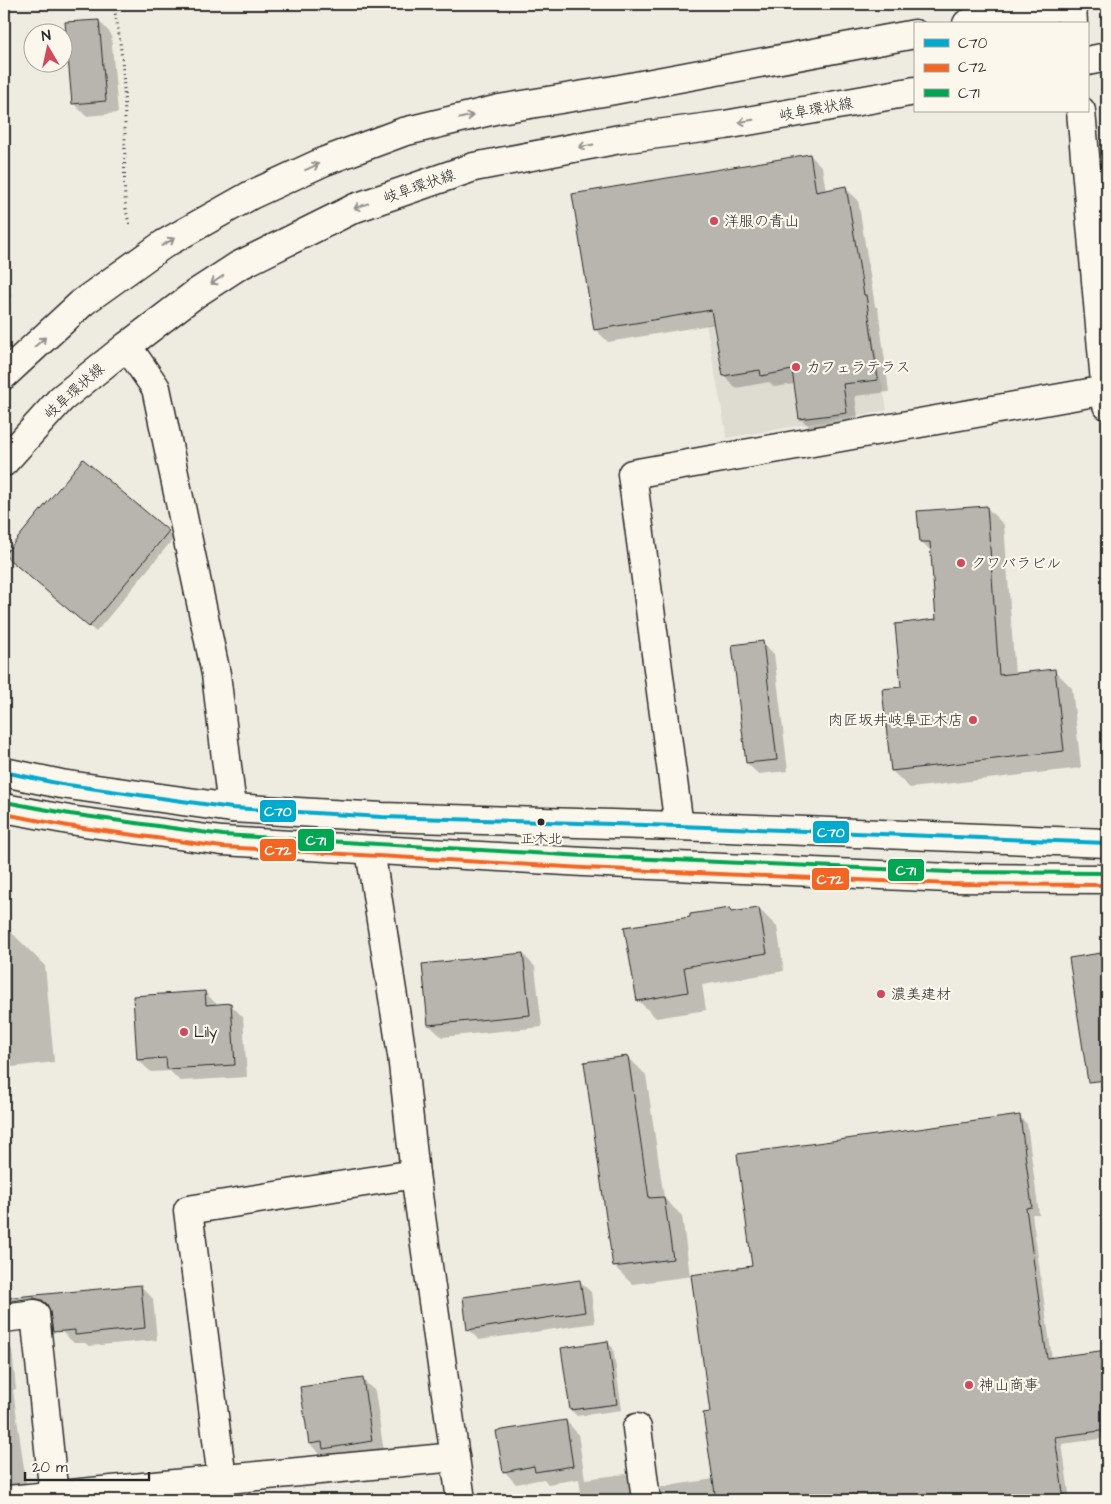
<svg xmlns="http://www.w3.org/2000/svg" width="1111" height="1504" font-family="'Architects Daughter','Klee One',sans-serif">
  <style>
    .built { fill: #dedbd1 }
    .shadow { fill: #0003 }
    .building { fill: #b8b5ae; stroke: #2b2b2b }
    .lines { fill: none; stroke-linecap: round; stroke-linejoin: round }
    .minor-casing { stroke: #2b2b2b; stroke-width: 31 }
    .major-casing { stroke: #2b2b2b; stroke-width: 31 }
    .path { stroke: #2b2b2b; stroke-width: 3; stroke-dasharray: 1 4; stroke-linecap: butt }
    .minor { stroke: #fbf7ec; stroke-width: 28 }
    .major { stroke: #fbf7ec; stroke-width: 28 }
    .bus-1-casing { stroke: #fbf7ec; stroke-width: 8 }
    .bus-2-casing { stroke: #fbf7ec; stroke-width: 8 }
    .bus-3-casing { stroke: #fbf7ec; stroke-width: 8 }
    .bus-1 { stroke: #00a9ce; stroke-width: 4 }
    .bus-2 { stroke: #f26522; stroke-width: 4 }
    .bus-3 { stroke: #00a651; stroke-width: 4 }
    .oneway { stroke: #93918c }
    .poi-dot { fill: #d1495b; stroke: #fbf7ec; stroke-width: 2 }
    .bus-dot { fill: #2b2b2b; stroke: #fbf7ec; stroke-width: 2 }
    .labels { text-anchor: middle; stroke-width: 4.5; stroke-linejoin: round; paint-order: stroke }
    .bus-label { font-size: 14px; fill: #2b2b2b; stroke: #fbf7ec }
    .street-label { font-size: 15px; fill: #2b2b2b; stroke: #fbf7ec }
    .poi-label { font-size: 15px; fill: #2b2b2b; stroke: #fbf7ec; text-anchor: start }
    .line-badge { stroke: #fbf7ec; stroke-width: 2 }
    .badge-label { font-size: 14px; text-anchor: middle; font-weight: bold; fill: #fff }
  </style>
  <rect width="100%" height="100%" fill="#eeebe0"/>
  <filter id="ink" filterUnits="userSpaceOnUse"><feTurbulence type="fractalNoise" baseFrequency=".02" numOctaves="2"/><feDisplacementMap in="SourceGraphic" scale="10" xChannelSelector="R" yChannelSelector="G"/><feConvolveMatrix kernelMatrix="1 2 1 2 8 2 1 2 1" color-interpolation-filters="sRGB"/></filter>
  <g filter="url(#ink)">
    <!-- built -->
    <polygon class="built" points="866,299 887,410 727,438 706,324"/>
    <!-- shadow -->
    <g class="shadow">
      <polygon points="99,21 111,34 118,113 86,116 73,103"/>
      <polygon points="810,155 822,167 826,191 845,188 858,200 875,306 878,308 889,392 855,396 859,425 813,430 800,418 795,384 774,387 769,382 736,388 724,376 715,324 608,342 596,330"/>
      <polygon points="4,264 6,267 11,297 4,299"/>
      <polygon points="986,507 1004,525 1015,675 1054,670 1072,688 1081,768 910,788 892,771 902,688 937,620 932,552 922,542"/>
      <polygon points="168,532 174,538 96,632 11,561"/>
      <polygon points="763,643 774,654 788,771 758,774 747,763"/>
      <polygon points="729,909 734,913 759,909 777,927 784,971 702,985 706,1010 656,1018 638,1000 692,918"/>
      <polygon points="9,930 45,966 54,1062 4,1068 4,931"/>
      <polygon points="523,954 535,967 542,1027 442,1037 429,1025"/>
      <polygon points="1101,954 1107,960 1107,1058 1091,1060"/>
      <polygon points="205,992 217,1005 231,1005 243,1017 247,1077 180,1081 170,1071 151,1072 138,1060"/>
      <polygon points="628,1057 646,1075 664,1198 682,1216 690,1276 754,1267 1019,1116 1027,1124 1039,1214 1032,1214 1052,1359 1107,1351 1107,1438 1062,1444 1070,1500 662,1500 661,1487 714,1479 711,1413 692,1276 632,1284 614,1266"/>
      <polygon points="580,1282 591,1292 595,1323 479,1340 468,1329"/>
      <polygon points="141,1286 153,1299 157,1340 89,1346 85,1343 74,1343 61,1331"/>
      <polygon points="4,1342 12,1350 16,1389 13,1390 26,1483 4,1486"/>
      <polygon points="607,1342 613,1348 622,1410 577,1416 571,1410 563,1349"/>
      <polygon points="362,1379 375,1391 384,1453 336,1461 330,1455 322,1456 310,1444"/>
      <polygon points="566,1421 578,1434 585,1479 626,1474 634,1481 636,1500 582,1500 579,1479 548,1484 544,1479 516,1484 504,1471"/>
    </g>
    <!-- building -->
    <g class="building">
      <polygon points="99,20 106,101 72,104 65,22"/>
      <polygon points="810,154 816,192 846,186 864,295 866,295 878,380 843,384 847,413 799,419 792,370 761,376 760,370 723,376 711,310 594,330 572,194"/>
      <polygon points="83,459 169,531 89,627 4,555"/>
      <polygon points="987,506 999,675 1055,669 1064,751 891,771 882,689 901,687 895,624 936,619 930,542 920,542 917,511"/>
      <polygon points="763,641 777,760 746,763 732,645"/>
      <polygon points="730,908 731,912 759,908 767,953 684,967 688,992 637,1001 624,927 690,917 690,914"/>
      <polygon points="523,953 530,1015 428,1025 422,964"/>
      <polygon points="1101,953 1107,991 1107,1080 1088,1082 1069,958"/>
      <polygon points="205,991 206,1005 231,1003 235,1065 167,1069 166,1058 137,1060 133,996"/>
      <polygon points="628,1056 649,1198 664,1197 673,1259 613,1267 584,1062"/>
      <polygon points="1020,1115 1032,1207 1026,1208 1047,1358 1107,1350 1107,1430 1055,1437 1064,1500 716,1500 703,1413 710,1412 691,1275 752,1266 737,1154"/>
      <polygon points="580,1280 585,1312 467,1330 463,1297"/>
      <polygon points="141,1285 145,1328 75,1335 75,1330 53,1332 50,1312 47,1304 42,1300 33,1298 4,1302 4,1298"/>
      <polygon points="608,1341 617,1404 570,1410 561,1348"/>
      <polygon points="363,1378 372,1441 323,1449 322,1442 309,1444 300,1387"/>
      <polygon points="566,1420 573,1466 535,1472 534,1466 503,1472 496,1431"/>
    </g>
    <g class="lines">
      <defs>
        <g id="minor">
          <polyline points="1072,4 1073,24"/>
          <polyline points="1081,111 1107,405"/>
          <polyline points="127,346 156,388 216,674 232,808"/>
          <polyline points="679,826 632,474 1106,390"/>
          <polyline points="370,850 402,1055 415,1174 461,1500"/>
          <polyline points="4,1318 35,1314 54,1496"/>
          <polyline points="637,1428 646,1500"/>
          <polyline points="222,1479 188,1210 415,1174"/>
          <polyline points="8,1500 455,1457"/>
        </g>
        <g id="major">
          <polyline points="967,24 1073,4"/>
          <polyline points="1087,61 1107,57"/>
          <polyline points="4,375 83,302 164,244 251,195 325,161 403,132 499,109 609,91 915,34"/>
          <polyline points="4,462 61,399 127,346 195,294 238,266 355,208 474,167 620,139 725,125 915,91"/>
          <polyline points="4,772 61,784 232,808 382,817 679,826 1107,843"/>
          <polyline points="4,808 69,820 222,841 584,862 950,878 1107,879"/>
        </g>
      </defs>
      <!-- minor casing -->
      <use href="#minor" class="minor-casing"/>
      <!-- major casing -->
      <use href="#major" class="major-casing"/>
      <!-- path -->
      <path class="path" d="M113 4C124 50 125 97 125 145 125 167 122 205 130 225"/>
      <!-- minor -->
      <use href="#minor" class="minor"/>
      <!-- major -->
      <use href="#major" class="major"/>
      <defs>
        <polyline id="bus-1" points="4,772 61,784 232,808 382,817 679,826 1107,843"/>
        <polyline id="bus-2" points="4,814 68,826 222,847 584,868 950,884 1107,885"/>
        <polyline id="bus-3" points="5,802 70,814 223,835 584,856 950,872 1107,873"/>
      </defs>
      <!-- bus-1 casing -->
      <use href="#bus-1" class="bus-1-casing"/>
      <!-- bus-2 casing -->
      <use href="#bus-2" class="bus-2-casing"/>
      <!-- bus-3 casing -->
      <use href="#bus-3" class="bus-3-casing"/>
      <!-- bus-1 -->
      <use href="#bus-1" class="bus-1"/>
      <!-- bus-2 -->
      <use href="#bus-2" class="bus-2"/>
      <!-- bus-3 -->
      <use href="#bus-3" class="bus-3"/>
    </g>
    <!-- one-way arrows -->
    <defs><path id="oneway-shaft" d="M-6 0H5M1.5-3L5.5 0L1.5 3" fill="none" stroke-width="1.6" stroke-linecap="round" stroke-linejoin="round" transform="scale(1.25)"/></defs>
    <g class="oneway">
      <use href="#oneway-shaft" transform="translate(466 117) rotate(-14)"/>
      <use href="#oneway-shaft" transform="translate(746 121) rotate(170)"/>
      <use href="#oneway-shaft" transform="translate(586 146) rotate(169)"/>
      <use href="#oneway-shaft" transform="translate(312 167) rotate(-25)"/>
      <use href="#oneway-shaft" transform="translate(361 206) rotate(160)"/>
      <use href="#oneway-shaft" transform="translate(168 242) rotate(-31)"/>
      <use href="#oneway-shaft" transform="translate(217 280) rotate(146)"/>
      <use href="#oneway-shaft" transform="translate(40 342) rotate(-42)"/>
    </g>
  </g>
  <!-- markers -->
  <g class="poi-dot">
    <circle cx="714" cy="221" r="5"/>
    <circle cx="796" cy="367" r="5"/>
    <circle cx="961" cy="563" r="5"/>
    <circle cx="973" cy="720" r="5"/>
    <circle cx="881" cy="994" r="5"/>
    <circle cx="184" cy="1032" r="5"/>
    <circle cx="969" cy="1385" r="5"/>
  </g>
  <circle class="bus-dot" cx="541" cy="822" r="4.5"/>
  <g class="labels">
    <!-- bus labels -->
    <g class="bus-label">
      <text x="541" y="843">正木北</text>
    </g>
    <!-- street labels -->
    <g class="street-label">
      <text transform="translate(816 109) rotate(-10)" y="5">岐阜環状線</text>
      <text transform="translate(419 186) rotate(-19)" y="5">岐阜環状線</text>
      <text transform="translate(74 391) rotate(-42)" y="5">岐阜環状線</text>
    </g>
    <!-- poi labels -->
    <g class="poi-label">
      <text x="724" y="226">洋服の青山</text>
      <text x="806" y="372">カフェラテラス</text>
      <text x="971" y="568">クワバラビル</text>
      <text x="963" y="725" text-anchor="end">肉匠坂井岐阜正木店</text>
      <text x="891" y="999">濃美建材</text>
      <text x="194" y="1037">Lily</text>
      <text x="979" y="1390">神山商事</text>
    </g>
  </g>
  <g class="line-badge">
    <rect x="259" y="799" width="38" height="24" rx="5" fill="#00a9ce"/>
    <rect x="812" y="820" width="38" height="24" rx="5" fill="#00a9ce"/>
    <rect x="297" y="828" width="38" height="24" rx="5" fill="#00a651"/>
    <rect x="259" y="838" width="38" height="24" rx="5" fill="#f26522"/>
    <rect x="887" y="858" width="38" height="24" rx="5" fill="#00a651"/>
    <rect x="811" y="867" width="39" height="24" rx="5" fill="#f26522"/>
  </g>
  <g class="badge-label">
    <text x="278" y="816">C70</text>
    <text x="831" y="837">C70</text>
    <text x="316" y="845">C71</text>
    <text x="278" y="855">C72</text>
    <text x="906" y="875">C71</text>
    <text x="830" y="884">C72</text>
  </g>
  <!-- margin -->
  <rect width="1111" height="1504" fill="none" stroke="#fbf7ec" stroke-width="20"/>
  <rect x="10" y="10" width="1091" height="1484" fill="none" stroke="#2b2b2b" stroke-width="2" filter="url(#ink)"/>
  <!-- legend -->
  <rect x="914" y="22" width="175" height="90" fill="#fbf7ec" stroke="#a8a59f"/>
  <rect x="924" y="39" width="25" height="8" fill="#00a9ce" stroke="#a8a59f"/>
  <text x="958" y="48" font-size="15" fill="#2b2b2b">C70</text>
  <rect x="924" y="64" width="25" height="8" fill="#f26522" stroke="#a8a59f"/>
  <text x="958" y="72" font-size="15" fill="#2b2b2b">C72</text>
  <rect x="924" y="89" width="25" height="8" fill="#00a651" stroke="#a8a59f"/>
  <text x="958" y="98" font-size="15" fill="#2b2b2b">C71</text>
  <!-- north arrow -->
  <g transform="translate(48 48) rotate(351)"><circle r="24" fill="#fbf7ec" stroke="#a8a59f"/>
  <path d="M0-4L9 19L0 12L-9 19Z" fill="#d1495b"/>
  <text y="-8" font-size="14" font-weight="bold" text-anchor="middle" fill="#2b2b2b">N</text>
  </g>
  <!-- scale -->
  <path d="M25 1472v8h124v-8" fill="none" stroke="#2b2b2b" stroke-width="2.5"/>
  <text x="32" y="1472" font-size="15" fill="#2b2b2b" stroke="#fbf7ec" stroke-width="4" paint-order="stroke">20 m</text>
</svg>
